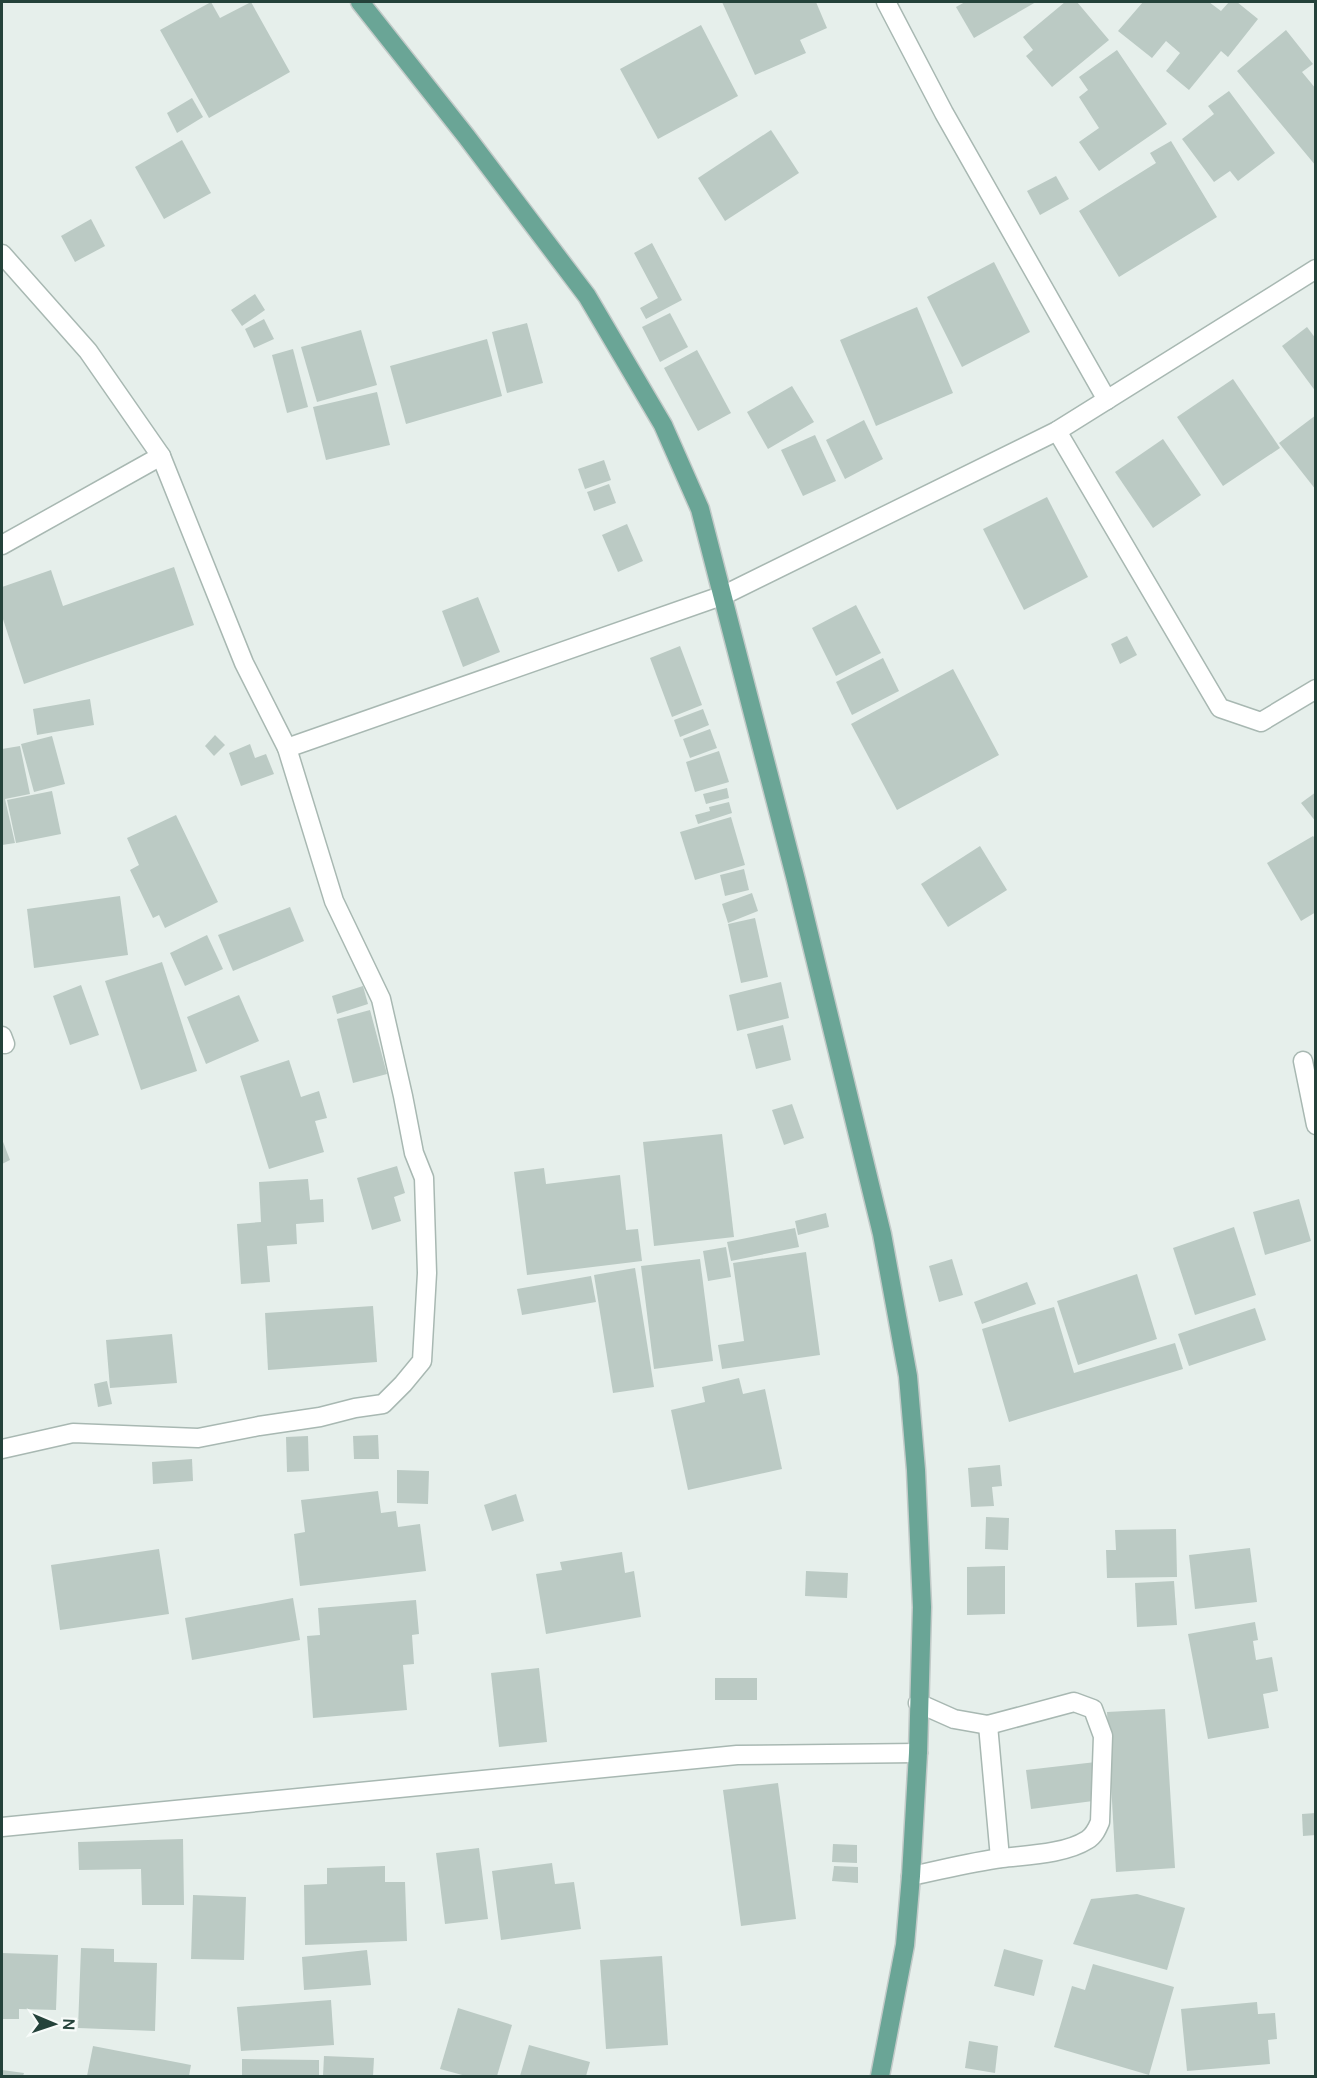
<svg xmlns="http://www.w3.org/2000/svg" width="1317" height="2078" font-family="Manrope,sans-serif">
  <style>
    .building { fill: #bbcac4 }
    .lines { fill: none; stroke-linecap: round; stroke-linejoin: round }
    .minor-casing { stroke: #a8b8b2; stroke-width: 21 }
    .major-casing { stroke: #c2cac8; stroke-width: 21 }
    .minor { stroke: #fff; stroke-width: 18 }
    .major { stroke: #6aa596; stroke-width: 18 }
  </style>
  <rect width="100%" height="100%" fill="#e6efeb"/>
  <!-- building -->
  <g class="building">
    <polygon points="211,2 220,18 251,2 290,72 209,118 160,30"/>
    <polygon points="722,2 816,2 827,28 800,40 806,53 755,75"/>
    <polygon points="965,2 1036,2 974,38 956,7"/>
    <polygon points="1065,2 1077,2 1109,40 1052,87 1026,56 1033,50 1023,37"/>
    <polygon points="1143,2 1209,2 1221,11 1229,2 1237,2 1258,19 1228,57 1221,51 1189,90 1166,71 1180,53 1166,41 1152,58 1118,31"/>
    <polygon points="701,25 738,96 658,139 620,69"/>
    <polygon points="1286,30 1313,64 1302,72 1316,89 1316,166 1237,71"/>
    <polygon points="1117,50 1167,124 1099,171 1079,142 1099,128 1079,97 1088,90 1079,77"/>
    <polygon points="1229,91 1275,153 1238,181 1230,171 1214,182 1182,139 1214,114 1208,106"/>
    <polygon points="192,98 203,117 177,133 167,113"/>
    <polygon points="771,130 799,173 725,221 698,178"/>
    <polygon points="182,140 211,193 164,219 135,167"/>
    <polygon points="1171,141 1217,217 1119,277 1079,211 1156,163 1150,153"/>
    <polygon points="1056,176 1069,199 1040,215 1027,191"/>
    <polygon points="91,219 105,246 75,262 61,236"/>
    <polygon points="652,243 682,300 646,319 640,308 658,298 634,253"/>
    <polygon points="994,262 1030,332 962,367 927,297"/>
    <polygon points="255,294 265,310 242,326 231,310"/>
    <polygon points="917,307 953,393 876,426 840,340"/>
    <polygon points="670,313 688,347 660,362 642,327"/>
    <polygon points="264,319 274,339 254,348 245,329"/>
    <polygon points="527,323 543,383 507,393 492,332"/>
    <polygon points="1307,327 1316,339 1316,392 1282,346"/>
    <polygon points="361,330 377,385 317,402 301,347"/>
    <polygon points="487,339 502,396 406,424 390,366"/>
    <polygon points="293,349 308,407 287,413 272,355"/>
    <polygon points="697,350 731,413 698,431 664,368"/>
    <polygon points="1233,379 1280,448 1223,486 1177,417"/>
    <polygon points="792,386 814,422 768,449 747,412"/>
    <polygon points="377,392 390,445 326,460 313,407"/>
    <polygon points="1316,415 1316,490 1279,443"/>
    <polygon points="864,420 883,459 845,479 826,440"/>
    <polygon points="815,435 836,481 803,496 781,450"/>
    <polygon points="1163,439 1201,495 1153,528 1115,472"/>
    <polygon points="604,460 611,480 585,489 578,469"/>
    <polygon points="609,484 616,503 594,511 587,492"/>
    <polygon points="1047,497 1088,577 1024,610 983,529"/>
    <polygon points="627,524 643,561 618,572 602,535"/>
    <polygon points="174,567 194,625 24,684 2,616 2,587 51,570 63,606"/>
    <polygon points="478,597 500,652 463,667 442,611"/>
    <polygon points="856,605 881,653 836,676 812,628"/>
    <polygon points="1127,636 1137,655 1120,664 1111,644"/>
    <polygon points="680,646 702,705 672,717 650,658"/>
    <polygon points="883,658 899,691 852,715 836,682"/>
    <polygon points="953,669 999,755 897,810 851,724"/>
    <polygon points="90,699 94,725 37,735 33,709"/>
    <polygon points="703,709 709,725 680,737 674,720"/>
    <polygon points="710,729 717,748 690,758 683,739"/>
    <polygon points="215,735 225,745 214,756 205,746"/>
    <polygon points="52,736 65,784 34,792 21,744"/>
    <polygon points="250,744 255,758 266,754 274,774 241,786 229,753"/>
    <polygon points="20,746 30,794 5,799 15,843 2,845 2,749"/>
    <polygon points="719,751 729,782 695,792 686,762"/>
    <polygon points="727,788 729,798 706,804 703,794"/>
    <polygon points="52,791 61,834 16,843 7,800"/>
    <polygon points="1316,792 1316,822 1301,803"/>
    <polygon points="729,802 732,813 698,824 695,815 710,811 709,807"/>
    <polygon points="176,815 218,902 165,928 159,915 153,918 130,870 139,865 127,838"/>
    <polygon points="731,817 745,865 695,880 680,832"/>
    <polygon points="1313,836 1316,839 1316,912 1301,921 1267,863"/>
    <polygon points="980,846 1007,890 948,927 921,884"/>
    <polygon points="744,869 749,890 725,896 720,875"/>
    <polygon points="752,893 758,911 728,923 722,904"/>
    <polygon points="120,896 128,955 34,968 27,909"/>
    <polygon points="290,907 304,941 233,971 218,935"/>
    <polygon points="755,918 768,977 741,983 728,924"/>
    <polygon points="207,935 223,969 185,986 170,953"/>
    <polygon points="162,962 197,1071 141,1090 105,981"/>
    <polygon points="781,982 789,1018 737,1031 729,995"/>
    <polygon points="81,985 99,1035 70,1045 53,996"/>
    <polygon points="363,986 368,1004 337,1014 332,996"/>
    <polygon points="239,995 259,1041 206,1064 187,1017"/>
    <polygon points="370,1010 387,1074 353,1083 337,1019"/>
    <polygon points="783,1025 791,1060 756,1069 747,1034"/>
    <polygon points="289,1060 301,1097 319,1091 327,1118 315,1121 324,1152 269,1169 240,1076"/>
    <polygon points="792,1104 804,1138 784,1145 772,1110"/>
    <polygon points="722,1134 734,1237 654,1246 643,1142"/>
    <polygon points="2,1139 10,1160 2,1164"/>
    <polygon points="397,1166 405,1193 394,1197 401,1221 372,1230 357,1178"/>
    <polygon points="544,1168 546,1184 620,1175 626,1230 638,1229 642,1261 527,1275 514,1172"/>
    <polygon points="308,1179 310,1200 323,1199 324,1222 296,1224 297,1244 267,1246 270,1282 241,1284 237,1224 261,1222 259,1182"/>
    <polygon points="1299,1199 1311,1241 1265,1255 1253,1212"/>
    <polygon points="826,1213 829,1227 798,1235 795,1221"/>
    <polygon points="1234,1227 1256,1295 1195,1315 1173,1248"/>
    <polygon points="795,1228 799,1247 731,1261 727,1242"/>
    <polygon points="726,1247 731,1277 708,1281 703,1251"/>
    <polygon points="806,1252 820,1355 722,1369 718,1345 744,1341 733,1263"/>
    <polygon points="700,1259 713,1361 654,1369 641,1266"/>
    <polygon points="952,1259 963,1295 939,1302 929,1266"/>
    <polygon points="635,1268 654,1387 613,1393 594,1275"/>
    <polygon points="1137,1274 1157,1339 1078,1365 1057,1301"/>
    <polygon points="591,1276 596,1302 522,1315 517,1289"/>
    <polygon points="1027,1282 1036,1304 982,1324 974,1302"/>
    <polygon points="373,1306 377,1362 268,1370 265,1313"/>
    <polygon points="1054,1307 1074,1373 1175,1343 1183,1369 1009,1422 982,1329"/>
    <polygon points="1255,1308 1266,1340 1189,1366 1178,1334"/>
    <polygon points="172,1334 177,1383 110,1388 106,1340"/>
    <polygon points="739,1378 743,1394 765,1389 782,1469 688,1490 671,1410 705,1402 702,1387"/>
    <polygon points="107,1381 112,1404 98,1407 94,1384"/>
    <polygon points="378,1435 379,1459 354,1459 353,1436"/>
    <polygon points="308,1436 309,1471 287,1472 286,1437"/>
    <polygon points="192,1459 193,1481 153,1484 152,1462"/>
    <polygon points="1000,1465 1002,1486 992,1487 994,1506 971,1507 968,1468"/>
    <polygon points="397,1470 429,1471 428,1504 397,1503"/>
    <polygon points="378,1491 381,1513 396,1511 398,1527 420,1524 426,1571 300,1586 294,1534 305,1532 301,1500"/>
    <polygon points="516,1494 524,1521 492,1531 484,1505"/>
    <polygon points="986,1517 1009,1518 1008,1550 985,1549"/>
    <polygon points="1176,1529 1177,1577 1107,1578 1106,1550 1116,1550 1115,1530"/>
    <polygon points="1250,1548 1257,1602 1195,1609 1189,1555"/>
    <polygon points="159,1549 169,1614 60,1630 51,1565"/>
    <polygon points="622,1552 625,1573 634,1571 641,1617 546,1634 536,1574 562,1570 560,1562"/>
    <polygon points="1005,1566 1005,1614 967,1615 967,1567"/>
    <polygon points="806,1571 848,1573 847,1598 805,1596"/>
    <polygon points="1174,1581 1177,1625 1137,1627 1135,1583"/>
    <polygon points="293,1598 300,1640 192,1660 185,1618"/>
    <polygon points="416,1600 419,1634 412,1635 414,1664 403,1665 407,1710 313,1718 307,1636 320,1635 318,1608"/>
    <polygon points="1255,1622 1258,1640 1253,1641 1256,1660 1272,1657 1278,1691 1263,1694 1269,1728 1208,1739 1188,1634"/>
    <polygon points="539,1668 547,1742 499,1747 491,1673"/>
    <rect x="715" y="1678" width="42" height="22"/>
    <polygon points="1165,1709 1175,1868 1116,1872 1107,1712"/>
    <polygon points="1096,1762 1101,1800 1031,1809 1026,1770"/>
    <polygon points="778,1783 796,1919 741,1926 723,1790"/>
    <polygon points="1316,1813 1316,1835 1303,1836 1302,1814"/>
    <polygon points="183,1839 184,1905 142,1905 141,1869 79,1870 78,1842"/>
    <polygon points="833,1844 857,1845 857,1863 832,1862"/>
    <polygon points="479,1848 488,1919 445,1924 436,1853"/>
    <polygon points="552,1863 555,1884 574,1882 581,1929 501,1940 492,1871"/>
    <polygon points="385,1866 385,1882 405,1882 407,1941 305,1945 304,1885 327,1884 327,1868"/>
    <polygon points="834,1866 858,1867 858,1883 832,1881"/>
    <polygon points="1137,1894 1185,1908 1167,1970 1073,1944 1091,1899"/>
    <polygon points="193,1895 246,1897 244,1960 191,1959"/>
    <polygon points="81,1948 114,1949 114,1962 157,1963 155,2031 78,2028"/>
    <polygon points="1004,1949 1043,1960 1034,1996 994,1986"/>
    <polygon points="367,1950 371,1985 304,1990 302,1957"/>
    <polygon points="2,1953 58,1955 56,2010 19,2009 19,2019 2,2019"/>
    <polygon points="662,1956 668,2045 606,2049 600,1960"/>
    <polygon points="1093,1964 1174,1987 1149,2075 1054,2047 1072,1986 1085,1990"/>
    <polygon points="331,2000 334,2045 241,2051 237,2007"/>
    <polygon points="1257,2002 1258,2014 1275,2013 1277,2039 1268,2040 1270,2064 1187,2071 1181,2009"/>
    <polygon points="458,2008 512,2025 497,2076 466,2076 440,2069"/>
    <polygon points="969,2041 998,2046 995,2073 965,2068"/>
    <polygon points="529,2045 590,2062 586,2076 520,2076"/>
    <polygon points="93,2046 191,2065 189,2076 87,2076"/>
    <polygon points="324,2056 374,2058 373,2076 323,2076"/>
    <polygon points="242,2059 319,2060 319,2076 242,2076"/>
    <polygon points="2,2070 24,2073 23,2076 2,2076"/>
  </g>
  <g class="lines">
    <defs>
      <g id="minor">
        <polyline points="886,2 944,113 1107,400"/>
        <polyline points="2,254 88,351 161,456 244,663 287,748 334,901 381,999 403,1096 414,1153 424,1178 427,1273 422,1361 403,1384 383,1404 355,1408 320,1417 259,1426 198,1438 73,1433 2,1449"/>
        <polyline points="1057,431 1220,708 1261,722 1316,689"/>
        <polyline points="2,545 161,456"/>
        <polyline points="287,748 724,595 1057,431 1316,269"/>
        <polyline points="2,1036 5,1044"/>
        <polyline points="1303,1061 1316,1125"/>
        <polyline points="988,1725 1000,1858"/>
        <polyline points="2,1827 737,1755 918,1753"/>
        <path d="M911 1876C941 1870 971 1862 1002 1858 1027 1855 1065 1854 1087 1840 1094 1836 1097 1829 1100 1822L1103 1736 1093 1709 1074 1702 988 1725 954 1719 918 1703"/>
      </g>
      <polyline id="major" points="360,2 466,136 587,296 663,425 700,509 796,880 882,1234 908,1376 916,1470 922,1607 918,1753 911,1876 905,1945 880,2076"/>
    </defs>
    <!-- minor casing -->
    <use href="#minor" class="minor-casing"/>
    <!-- major casing -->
    <use href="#major" class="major-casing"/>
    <!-- minor -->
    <use href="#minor" class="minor"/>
    <!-- major -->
    <use href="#major" class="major"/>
  </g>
  <!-- border -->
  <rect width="1317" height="2078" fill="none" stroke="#24423a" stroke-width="6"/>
  <!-- north arrow -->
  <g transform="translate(54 2024) rotate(92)" stroke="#f7fbf9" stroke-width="4.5" paint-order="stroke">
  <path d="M0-4.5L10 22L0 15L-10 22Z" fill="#24423a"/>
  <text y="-9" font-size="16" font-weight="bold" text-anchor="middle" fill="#24423a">N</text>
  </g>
</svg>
